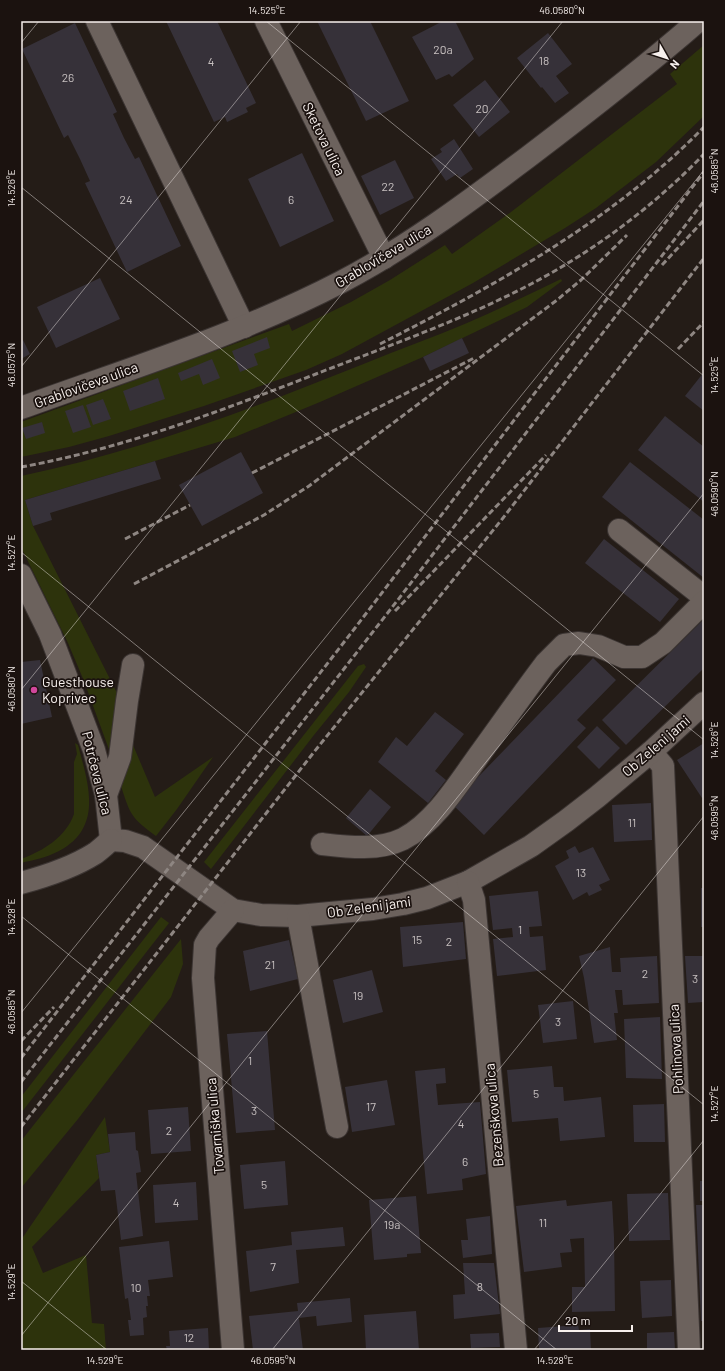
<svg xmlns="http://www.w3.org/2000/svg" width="725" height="1371" font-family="Barlow,sans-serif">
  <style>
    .green { fill: #2d330c }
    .building { fill: #363139 }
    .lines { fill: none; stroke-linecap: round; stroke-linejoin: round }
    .minor-casing { stroke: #3c3533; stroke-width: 24 }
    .minor { stroke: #6c625d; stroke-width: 22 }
    .rail { stroke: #8e8682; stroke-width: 3; stroke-dasharray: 6 3; stroke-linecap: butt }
    .ticks { fill: none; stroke: #f7f0ed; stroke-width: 1; stroke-opacity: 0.45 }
    .hotel-dot { fill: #d1479c; stroke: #1b120f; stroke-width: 1.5 }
    .labels { text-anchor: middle; stroke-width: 3.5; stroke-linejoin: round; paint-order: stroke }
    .number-label { font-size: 12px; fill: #c7c0c0 }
    .street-label { font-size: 14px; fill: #f7f0ed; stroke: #1b120f }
    .poi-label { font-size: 14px; fill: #f7f0ed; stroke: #1b120f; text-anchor: start }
    .neatline { fill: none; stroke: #f7f0ed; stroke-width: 1.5 }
    .ticks-label { font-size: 10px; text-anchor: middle; fill: #f7f0ed }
  </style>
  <rect width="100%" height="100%" fill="#241c17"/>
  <!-- green -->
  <g class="green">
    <polygon points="704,45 704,116 656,162 596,208 565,228 473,283 342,354 306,370 204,406 109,436 69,447 21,457 21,422 289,324 292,331 351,302 390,280 445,245 452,254 511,212 677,84 670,74"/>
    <path d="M561 279 562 281 527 307 423 357 320 402 235 437 25 500 33 526 118 695 111 755 84 681 68 643 21 547V476C140 451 254 408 366 363 400 349 434 337 467 323 499 309 530 294 561 279Z"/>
    <polygon points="364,664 366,667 349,692 314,735 211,869 204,862 358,666"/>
    <path d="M75 743 78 745C88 783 104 827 59 851 48 857 34 860 21 863V859C43 851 66 837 74 814V762L77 754Z"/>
    <path d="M133 745 155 797 213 757 177 809 156 836C131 818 130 814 121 786L125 777Z"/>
    <polygon points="161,917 169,923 21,1113 21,1097"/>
    <polygon points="181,939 183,964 171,997 78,1119 21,1188 21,1141"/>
    <polygon points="105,1117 110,1152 96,1155 99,1178 32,1247 43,1273 86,1255 92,1323 104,1324 106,1350 21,1350 21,1240"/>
  </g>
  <!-- building -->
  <g class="building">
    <polygon points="166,21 217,21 256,103 246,108 248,112 227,122 225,117 214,122"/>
    <polygon points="317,21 370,21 409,101 366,121"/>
    <polygon points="443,21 455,21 474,59 452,77 449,74 436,80 412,37"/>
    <polygon points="75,23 117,112 113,114 124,138 135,159 139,157 181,246 127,272 85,183 90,181 80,159 68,135 64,138 22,49"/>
    <polygon points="548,33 572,64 556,76 569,93 555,103 542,87 541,88 517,58"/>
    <polygon points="485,80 510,112 479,137 453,105"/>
    <polygon points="454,139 473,169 460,178 457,174 446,181 431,159 442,152 440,149"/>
    <polygon points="302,153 334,221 280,247 248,179"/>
    <polygon points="395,160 414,198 380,215 361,176"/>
    <polygon points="100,278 120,319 56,348 37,307"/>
    <polygon points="267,337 270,348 254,354 258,365 240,372 232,351"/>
    <polygon points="462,338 469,353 430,371 423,357"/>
    <polygon points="23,340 30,354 21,359 21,341"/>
    <polygon points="212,359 220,378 203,385 199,374 181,381 178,373"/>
    <polygon points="704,372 704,411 685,396"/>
    <polygon points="158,378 165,399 130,411 123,391"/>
    <polygon points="103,399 111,419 93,425 86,405"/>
    <polygon points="83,405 91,427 73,433 65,411"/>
    <polygon points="665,416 704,447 704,502 638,450"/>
    <polygon points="42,422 45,433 26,439 22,428"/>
    <polygon points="241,452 263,493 202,526 179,485"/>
    <polygon points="155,461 161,479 50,513 52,520 33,526 25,500"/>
    <polygon points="630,462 704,520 704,578 602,497"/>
    <polygon points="604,539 679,599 660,622 585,563"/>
    <polygon points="704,619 704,668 626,745 602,720"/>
    <polygon points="593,658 616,680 577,720 586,728 484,835 452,804"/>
    <polygon points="40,660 52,717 21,724 21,662"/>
    <polygon points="435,712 464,734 435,771 446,780 428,803 378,762 396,737 407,746"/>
    <polygon points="597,726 620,748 599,769 577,747"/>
    <polygon points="704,743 704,797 702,798 677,760"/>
    <polygon points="370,789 391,807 367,836 346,818"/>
    <polygon points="651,803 652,840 614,842 612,805"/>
    <polygon points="575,846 579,853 593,847 610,880 599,885 602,890 589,896 587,892 573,900 555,866 569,858 566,851"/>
    <rect x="701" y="888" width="3" height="39"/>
    <polygon points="538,891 542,926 529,927 530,937 543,936 546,970 497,976 493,939 513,937 512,928 493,930 489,896"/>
    <polygon points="463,922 466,959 403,967 400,927"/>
    <polygon points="289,940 298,979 250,991 243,951"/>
    <polygon points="610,947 612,972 621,972 620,958 657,956 659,1003 623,1005 622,990 615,990 618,1013 614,1013 617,1040 594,1043 584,978 579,956"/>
    <polygon points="685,956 704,956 704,1002 688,1003"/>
    <polygon points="372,970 383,1012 343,1023 333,980"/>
    <polygon points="573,1001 577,1039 543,1043 538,1005"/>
    <polygon points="660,1017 662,1079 626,1078 624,1019"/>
    <polygon points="267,1031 275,1130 236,1133 227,1034"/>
    <polygon points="552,1066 554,1087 563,1087 564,1101 601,1097 605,1137 560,1141 558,1118 512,1122 507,1070"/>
    <polygon points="445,1068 446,1083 436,1084 438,1105 480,1102 486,1174 462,1179 463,1190 427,1194 415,1071"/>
    <polygon points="387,1080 395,1125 352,1132 345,1087"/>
    <polygon points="664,1104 665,1142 634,1142 633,1105"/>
    <polygon points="188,1107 191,1151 151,1154 148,1110"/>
    <polygon points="135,1132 136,1150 138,1151 141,1172 136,1173 143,1236 121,1240 115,1190 101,1191 96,1155 110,1152 108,1134"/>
    <polygon points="285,1161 288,1205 244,1209 240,1165"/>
    <rect x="700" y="1181" width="4" height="20"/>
    <polygon points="196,1182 198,1220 155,1223 153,1185"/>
    <polygon points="668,1193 670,1240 629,1241 627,1194"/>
    <polygon points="416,1196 421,1253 407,1254 407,1257 374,1260 369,1200"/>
    <polygon points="566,1200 567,1206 612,1201 614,1237 615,1311 572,1312 572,1287 585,1287 584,1238 570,1239 572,1252 560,1253 562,1267 524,1272 516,1206"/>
    <polygon points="696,1205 704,1205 704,1321 701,1321"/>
    <polygon points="490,1216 492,1254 463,1258 461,1240 468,1240 466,1219"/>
    <polygon points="343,1227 345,1246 296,1250 299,1283 250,1292 246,1251 292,1245 291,1232"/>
    <polygon points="169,1241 173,1277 148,1280 150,1296 147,1296 148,1306 146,1306 147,1317 143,1318 144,1335 130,1336 128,1320 131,1320 128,1298 125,1299 119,1247"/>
    <polygon points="463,1263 494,1263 500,1314 454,1319 453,1295 465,1294"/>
    <polygon points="671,1280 672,1316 642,1318 640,1281"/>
    <polygon points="350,1298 352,1322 317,1326 316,1316 299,1318 303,1350 253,1350 249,1316 298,1311 297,1303"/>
    <polygon points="416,1311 419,1350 366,1350 364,1315"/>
    <polygon points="578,1325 579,1330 590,1329 591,1350 539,1350 538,1328"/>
    <polygon points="208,1328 209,1350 167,1350 166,1346 170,1346 169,1331"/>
    <polygon points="674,1332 675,1350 647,1350 647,1333"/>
    <polygon points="499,1333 500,1347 471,1348 470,1334"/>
  </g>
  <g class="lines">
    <defs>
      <g id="minor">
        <polyline points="97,21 244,327"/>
        <polyline points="266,21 384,258"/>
        <path d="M21 408C128 369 239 335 341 282 408 247 468 202 528 157 586 113 643 69 698 21"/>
        <polyline points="619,530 704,597"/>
        <polyline points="21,575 50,634 94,750 106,795 111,840"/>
        <polyline points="651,752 663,766 689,1350"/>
        <polyline points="106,795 120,757 127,701 133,665"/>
        <polyline points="111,840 125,841 143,847 233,910 261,915 298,916 373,909 403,904 427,898 468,882 531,846 566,821 597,797 651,752 704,703"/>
        <path d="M322 844C348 847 378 851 403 839 436 822 460 781 482 751 503 722 524 692 546 663L564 645 579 643 598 646 624 657H642L663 643 704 602"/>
        <polyline points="468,882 474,900 516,1350"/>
        <path d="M21 883C43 877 75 866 94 854 100 850 106 844 111 840"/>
        <polyline points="233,910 209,938 205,945 203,978 233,1350"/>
        <polyline points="298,916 337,1127"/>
      </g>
    </defs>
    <!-- minor casing -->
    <use href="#minor" class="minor-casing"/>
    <!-- minor -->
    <use href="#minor" class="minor"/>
    <!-- rail -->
    <g class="rail">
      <polyline points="662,265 704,220"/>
      <path d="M380 344C496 285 612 221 704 127"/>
      <polyline points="678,349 704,322"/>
      <path d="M21 467C122 449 220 411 316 374 388 346 462 320 531 284 594 251 654 206 704 154"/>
      <polyline points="252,473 474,358"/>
      <polyline points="125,539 190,505"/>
      <polyline points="134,584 264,515 309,486 557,300 581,280 627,235"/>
      <polyline points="395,611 546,455"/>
      <polyline points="21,1041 54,1007"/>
      <polyline points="21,1058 355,628 704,172"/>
      <polyline points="21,1082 397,601 704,201"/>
      <polyline points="21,1127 314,752 503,518 704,258"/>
    </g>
  </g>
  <!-- ticks -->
  <path class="ticks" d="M266 21 704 376M21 43 39 21M21 187 704 740M21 367 301 21M21 552 704 1105M21 690 563 21M21 916 557 1350M21 1013 704 170M21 1281 107 1350M21 1336 704 493M272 1350 704 816M534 1350 704 1140"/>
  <!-- markers -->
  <circle class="hotel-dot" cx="34" cy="690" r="4"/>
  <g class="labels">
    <!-- number labels -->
    <g class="number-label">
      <text x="443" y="54">20a</text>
      <text x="544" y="65">18</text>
      <text x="211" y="66">4</text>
      <text x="68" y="82">26</text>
      <text x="482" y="113">20</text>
      <text x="388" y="191">22</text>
      <text x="126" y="204">24</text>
      <text x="291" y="204">6</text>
      <text x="632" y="827">11</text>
      <text x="581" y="877">13</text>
      <text x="520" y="934">1</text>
      <text x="417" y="944">15</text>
      <text x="449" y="946">2</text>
      <text x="270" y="969">21</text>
      <text x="645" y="978">2</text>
      <text x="695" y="983">3</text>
      <text x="358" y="1000">19</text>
      <text x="558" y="1026">3</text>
      <text x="250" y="1065">1</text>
      <text x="536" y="1098">5</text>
      <text x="371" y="1111">17</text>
      <text x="254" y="1115">3</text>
      <text x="461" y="1128">4</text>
      <text x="169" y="1135">2</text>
      <text x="465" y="1166">6</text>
      <text x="264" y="1189">5</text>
      <text x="176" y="1207">4</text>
      <text x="543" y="1227">11</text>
      <text x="392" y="1229">19a</text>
      <text x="273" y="1271">7</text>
      <text x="480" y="1291">8</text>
      <text x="136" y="1292">10</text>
      <text x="189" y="1342">12</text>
    </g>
    <!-- street labels -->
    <g class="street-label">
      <text transform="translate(324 139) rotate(64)" y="5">Sketova ulica</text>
      <text transform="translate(383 256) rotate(-31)" y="5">Grablovičeva ulica</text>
      <text transform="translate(86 385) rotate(-20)" y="5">Grablovičeva ulica</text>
      <text transform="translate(656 746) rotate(-41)" y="5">Ob Zeleni jami</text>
      <text transform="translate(97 773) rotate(76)" y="5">Potrčeva ulica</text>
      <text transform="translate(369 907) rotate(-8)" y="5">Ob Zeleni jami</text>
      <text transform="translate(676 1049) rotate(-93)" y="5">Pohlinova ulica</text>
      <text transform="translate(494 1115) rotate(-95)" y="5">Bezenškova ulica</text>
      <text transform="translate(215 1126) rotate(-95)" y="5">Tovarniška ulica</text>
    </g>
    <!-- poi labels -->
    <g class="poi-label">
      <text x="42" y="687">Guesthouse<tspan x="42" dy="16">Koprivec</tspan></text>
    </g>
  </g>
  <!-- border -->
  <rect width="725" height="1371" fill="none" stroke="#1b120f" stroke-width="44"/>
  <!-- north arrow -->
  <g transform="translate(667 58) rotate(129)" stroke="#1b120f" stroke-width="3" paint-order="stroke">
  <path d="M0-3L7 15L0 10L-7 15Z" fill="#f7f0ed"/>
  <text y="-6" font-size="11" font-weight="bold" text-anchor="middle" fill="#f7f0ed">N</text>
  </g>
  <!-- scale -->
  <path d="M559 1325v6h73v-6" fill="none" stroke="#f7f0ed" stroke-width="2"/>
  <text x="565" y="1325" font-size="12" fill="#f7f0ed" stroke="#1b120f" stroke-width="3" paint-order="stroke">20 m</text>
  <rect x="22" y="22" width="681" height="1327" class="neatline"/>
  <g class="ticks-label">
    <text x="267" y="14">14.525°E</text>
    <text x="562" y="14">46.0580°N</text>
    <text transform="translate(714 171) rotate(-90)" y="4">46.0585°N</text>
    <text transform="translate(11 188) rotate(-90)" y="4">14.526°E</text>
    <text transform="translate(11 365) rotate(-90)" y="4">46.0575°N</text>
    <text transform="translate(714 375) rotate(-90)" y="4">14.525°E</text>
    <text transform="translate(714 494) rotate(-90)" y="4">46.0590°N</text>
    <text transform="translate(11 553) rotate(-90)" y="4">14.527°E</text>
    <text transform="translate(11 689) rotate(-90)" y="4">46.0580°N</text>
    <text transform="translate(714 740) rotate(-90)" y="4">14.526°E</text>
    <text transform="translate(714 818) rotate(-90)" y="4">46.0595°N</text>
    <text transform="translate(11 917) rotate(-90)" y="4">14.528°E</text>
    <text transform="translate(11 1012) rotate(-90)" y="4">46.0585°N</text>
    <text transform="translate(714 1104) rotate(-90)" y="4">14.527°E</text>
    <text transform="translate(11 1282) rotate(-90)" y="4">14.529°E</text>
    <text x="105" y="1364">14.529°E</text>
    <text x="273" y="1364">46.0595°N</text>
    <text x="555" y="1364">14.528°E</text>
  </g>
</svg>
